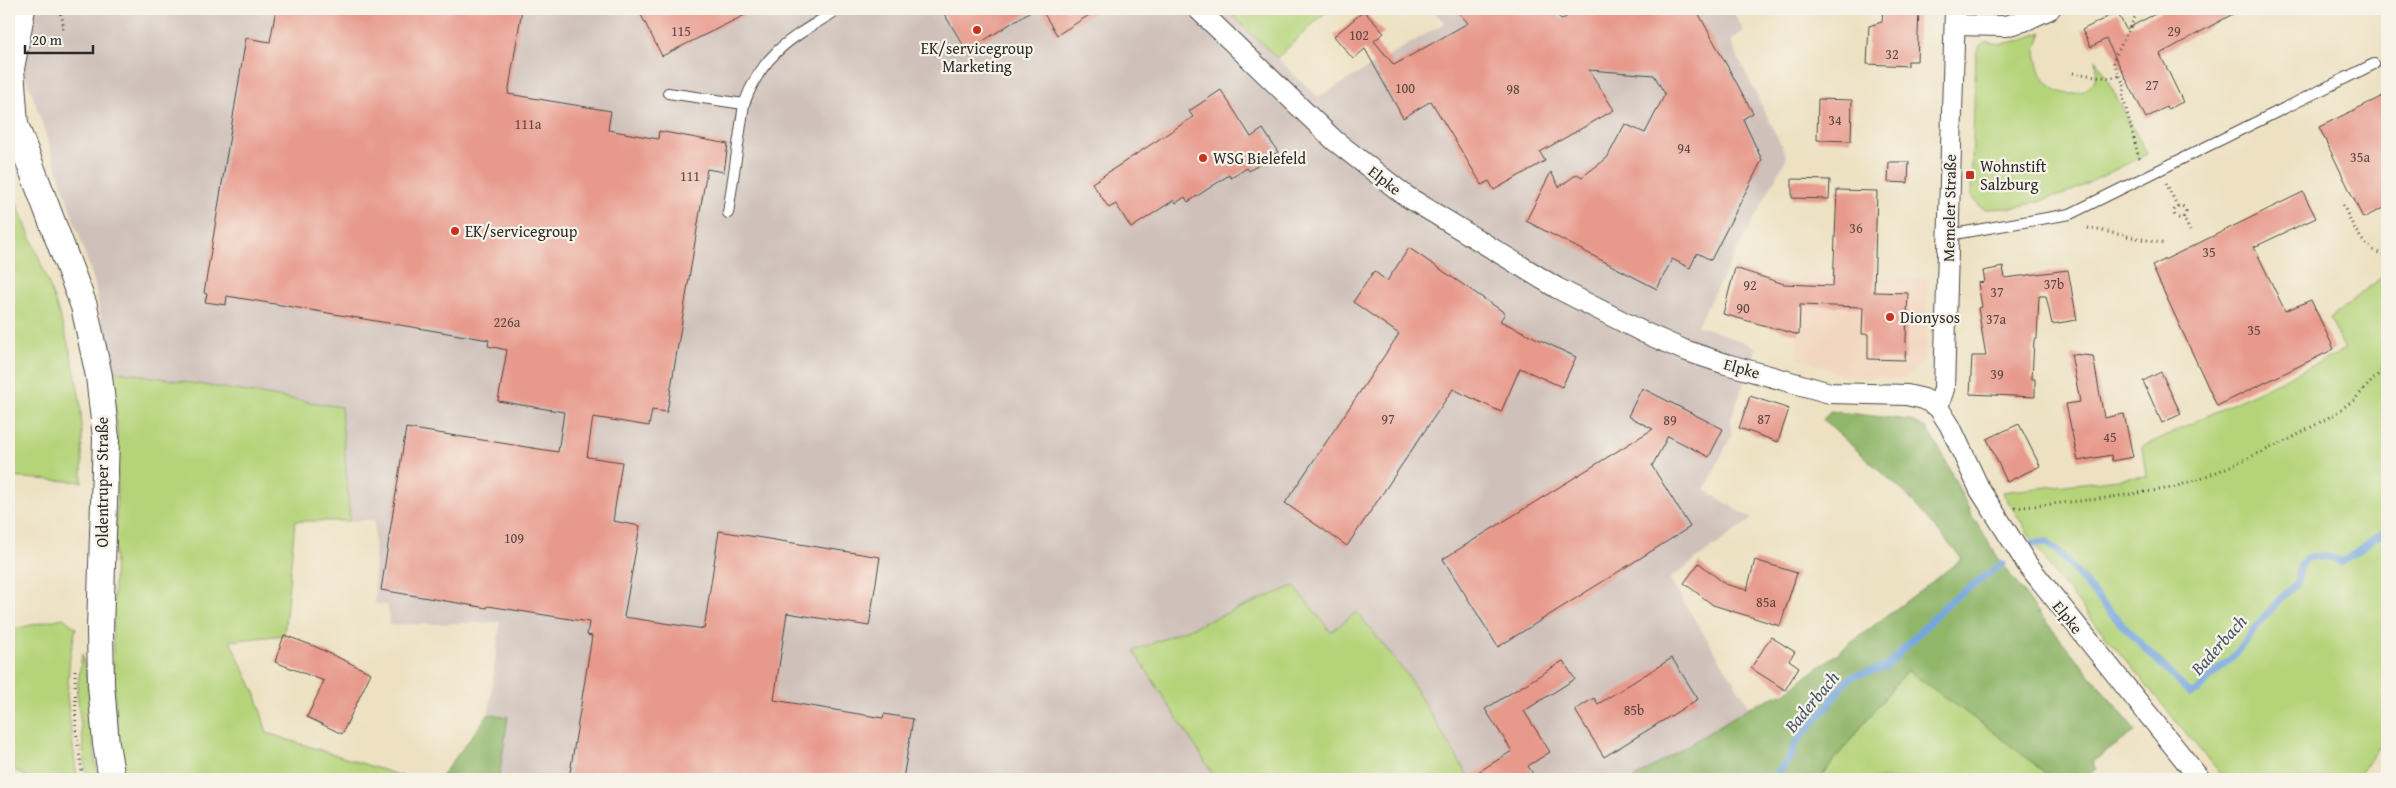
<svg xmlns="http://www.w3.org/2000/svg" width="2396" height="788" font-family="'Gentium Book Plus',serif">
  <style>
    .built { fill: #f2d5bd }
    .industrial { fill: #cfc1ba }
    .green { fill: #b5d47a; stroke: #708052 }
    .forest { fill: #90b66a; stroke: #5e704a }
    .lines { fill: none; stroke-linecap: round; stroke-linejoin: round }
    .stream { stroke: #74a6df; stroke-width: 7 }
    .building { fill: #e7998b }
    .service-casing { stroke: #484642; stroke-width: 12 }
    .minor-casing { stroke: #484642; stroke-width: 22 }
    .tertiary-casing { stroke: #484642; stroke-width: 28 }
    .path { stroke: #484642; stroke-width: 3; stroke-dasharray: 1 4; stroke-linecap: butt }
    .service { stroke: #fff; stroke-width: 10 }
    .minor { stroke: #fff; stroke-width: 20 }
    .tertiary { stroke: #fff; stroke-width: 26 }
    .poi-dot { fill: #c8321e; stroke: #f7f3e8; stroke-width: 2 }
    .labels { text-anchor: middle; stroke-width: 4.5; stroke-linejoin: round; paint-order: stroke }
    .number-label { font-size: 14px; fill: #5a4643 }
    .poi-label { font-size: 16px; fill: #2b2b2b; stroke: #f7f3e8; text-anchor: start }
    .street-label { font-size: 16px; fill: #2b2b2b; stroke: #f7f3e8 }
    .water-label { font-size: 18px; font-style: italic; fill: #45566a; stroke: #f7f3e8 }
  </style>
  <rect width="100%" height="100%" fill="#f7f3e8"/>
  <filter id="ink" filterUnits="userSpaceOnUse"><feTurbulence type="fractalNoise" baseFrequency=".02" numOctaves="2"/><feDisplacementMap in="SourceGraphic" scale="10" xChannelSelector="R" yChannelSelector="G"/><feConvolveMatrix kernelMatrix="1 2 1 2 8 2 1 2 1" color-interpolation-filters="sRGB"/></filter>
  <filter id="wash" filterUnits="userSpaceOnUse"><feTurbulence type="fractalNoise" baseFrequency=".0096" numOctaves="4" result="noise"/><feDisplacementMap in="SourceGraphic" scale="20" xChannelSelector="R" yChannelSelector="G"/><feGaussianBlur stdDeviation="1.12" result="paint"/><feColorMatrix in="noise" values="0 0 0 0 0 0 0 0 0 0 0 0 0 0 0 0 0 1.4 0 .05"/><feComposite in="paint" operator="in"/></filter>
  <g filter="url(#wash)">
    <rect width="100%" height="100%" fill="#ede1c2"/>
    <!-- built -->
    <polygon class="built" points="1801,274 1928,279 1926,349 1922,362 1915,372 1903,379 1889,379 1842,376 1807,360 1797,358"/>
    <!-- industrial -->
    <polygon class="industrial" points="9,9 1226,9 1318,97 1445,23 1432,9 1731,9 1744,31 1730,41 1787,157 1697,325 1757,347 1731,418 1731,436 1705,490 1752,519 1669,579 1750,707 1633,779 1470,779 1407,675 1357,612 1331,632 1134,651 1216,779 499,779 508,717 489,714 500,622 389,625 388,605 375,604 374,520 350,521 341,407 110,370 95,284 32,93 9,39"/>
    <!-- green -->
    <g class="green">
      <polygon points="1226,9 1329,9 1277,58"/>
      <path d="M2042 32C2040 38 2037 44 2036 50 2036 55 2038 61 2039 66 2048 106 2104 102 2096 59L2147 154 2068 193 2029 204 2010 208 1986 209 1979 206 1971 194 1976 53 1980 46 1986 42 2000 44 2022 40Z"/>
      <path d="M9 185C37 253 67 321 79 394 83 423 82 453 82 482L9 477Z"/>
      <polygon points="2387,273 2387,737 2356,779 2224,779 2056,576 2002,492 2146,476 2142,447 2345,350 2330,318"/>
      <path d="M110 370 341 407 350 521H295L284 635 230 641 256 695 267 733 411 779H125C107 693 114 605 116 518 118 468 120 419 110 370Z"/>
      <polygon points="1294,586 1331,632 1357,612 1407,675 1470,779 1216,779 1134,651"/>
      <polygon points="63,618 76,628 70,655 67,696 77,779 29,779 9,766 9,630"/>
      <path d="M82 654C92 695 91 738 98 779H87L77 692Z"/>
      <polygon points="1907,670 1996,734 2053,779 1819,779"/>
    </g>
    <!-- forest -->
    <g class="forest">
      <polygon points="1830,411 1909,420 1926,428 1942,453 1972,516 2002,564 2038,612 2136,731 2092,762 2096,769 2082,779 2053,779 1996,734 1907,670 1819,779 1633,779 1750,707 1786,692 1962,559 1906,494 1823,420"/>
      <polygon points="489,714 508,717 499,779 439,779"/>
    </g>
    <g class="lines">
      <!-- stream -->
      <g class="stream">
        <path d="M2033 543 2046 542 2058 551 2110 612 2190 694 2198 691 2213 674 2234 656 2263 618 2298 581 2300 567 2306 558C2320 555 2330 554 2341 563L2387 530"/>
        <polyline points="1773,779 1792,755 1794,745 1831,702 1844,683 1853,676 1886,667 1949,602 2002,564"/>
      </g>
    </g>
    <g id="blocks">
      <!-- building -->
      <g class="building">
        <polygon points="276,9 522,9 508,94 611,111 608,130 658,139 659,131 728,144 724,172 707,169 667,412 652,410 649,426 593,417 587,457 622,462 613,521 640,526 624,617 704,629 719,531 880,557 869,626 787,613 774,700 883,718 884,714 913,719 903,779 569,779 592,636 587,635 589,622 488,606 487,608 381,590 406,428 558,452 564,412 498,401 507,350 488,346 489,340 227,296 226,305 205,302 207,294 204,293 246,38 270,42"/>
        <polygon points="638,9 757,9 662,56"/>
        <polygon points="941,9 1034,9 967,51"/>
        <polygon points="1041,9 1099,9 1057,35"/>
        <polygon points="1455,9 1554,9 1561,20 1579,9 1696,9 1753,113 1743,119 1762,160 1711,260 1697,253 1690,268 1672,259 1657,289 1526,221 1551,172 1559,187 1577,174 1582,177 1607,158 1625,124 1645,133 1665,94 1654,75 1589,70 1614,110 1540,152 1545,161 1494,190 1489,181 1482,185 1431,101 1403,118 1365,49 1353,59 1334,36 1364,11 1384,33 1374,41 1394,65 1468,23"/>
        <polygon points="1883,9 1919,9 1917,61 1908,61 1908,66 1867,64 1869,26 1882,22"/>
        <polygon points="2165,9 2242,9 2160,54 2183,102 2168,109 2166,107 2146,118 2106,39 2091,47 2082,30 2117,12 2126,29"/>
        <polygon points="1221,90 1251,137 1263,129 1278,152 1249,171 1247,168 1231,178 1229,175 1188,202 1185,197 1176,203 1174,200 1131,228 1116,204 1109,208 1092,183 1193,117 1189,111"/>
        <polygon points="2387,94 2387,206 2363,218 2319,127"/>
        <polygon points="1818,99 1852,100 1851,141 1817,140"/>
        <polygon points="1889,162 1909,162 1908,183 1888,182"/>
        <polygon points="1792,179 1830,180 1829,199 1792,198"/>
        <polygon points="1837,190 1877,191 1874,292 1908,293 1905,360 1868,359 1868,334 1862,334 1863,307 1800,305 1799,335 1723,314 1735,268 1784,284 1833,286"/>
        <polygon points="2303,192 2316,218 2254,247 2285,311 2311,300 2334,349 2217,406 2152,266"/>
        <polygon points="1409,248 1505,313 1500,321 1576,357 1562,387 1520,368 1501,412 1453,389 1347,546 1285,503 1399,334 1353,302 1374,271 1387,281"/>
        <polygon points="2003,267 2005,278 2068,270 2077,320 2052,324 2046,296 2039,296 2037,339 2034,340 2032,379 2035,379 2035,397 1970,394 1972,356 1986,356 1978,308 1982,307 1978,283 1985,282 1983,271"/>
        <polygon points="2071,354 2093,356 2104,418 2124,414 2133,457 2112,461 2111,455 2078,461 2066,404 2080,402"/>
        <polygon points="2161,372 2181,414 2162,423 2143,381"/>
        <polygon points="1642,388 1723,429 1709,457 1668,436 1652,466 1690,527 1498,647 1443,559 1653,429 1628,416"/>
        <polygon points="1750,396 1789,409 1778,442 1739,428"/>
        <polygon points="2019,424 2040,466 2007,482 1987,439"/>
        <polygon points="1755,560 1797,573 1780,626 1713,605 1684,583 1699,563 1725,584 1747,590"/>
        <polygon points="284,635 314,646 371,673 342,734 307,717 324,681 275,662"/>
        <polygon points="1771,637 1795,652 1789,660 1799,667 1785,690 1751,668"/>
        <polygon points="1672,658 1698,699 1604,757 1575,710 1594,698 1598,704"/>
        <polygon points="1563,661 1575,679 1524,711 1550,752 1528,766 1536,779 1467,779 1512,751 1485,709"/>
      </g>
    </g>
  </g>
  <g filter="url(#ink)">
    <use href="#blocks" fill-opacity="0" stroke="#484642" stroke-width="1"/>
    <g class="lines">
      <defs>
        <g id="service">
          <polyline points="668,93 744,104"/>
          <path d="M728 213 744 104C763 51 794 37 839 9"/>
          <polyline points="1948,235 2070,214 2374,64"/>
        </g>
        <g id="minor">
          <polyline points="1198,9 1334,140 1406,196 1557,288 1643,332 1684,350 1726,364 1830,393 1907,395 1924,399 1938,407 1950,426 1980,490 2027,564 2200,779"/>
          <polyline points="1955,25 2005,26 2024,21 2050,9"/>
          <polyline points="18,124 14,69 25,9"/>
          <polyline points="1938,407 1944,389 1955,9"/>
        </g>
        <polyline id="tertiary" points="9,109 84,306 99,376 106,438 100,630 101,684 106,744 112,779"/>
      </defs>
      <!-- service casing -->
      <use href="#service" class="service-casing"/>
      <!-- minor casing -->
      <use href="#minor" class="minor-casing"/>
      <!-- tertiary casing -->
      <use href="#tertiary" class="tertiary-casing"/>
      <!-- path -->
      <g class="path">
        <polyline points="59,9 63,21 63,32"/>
        <polyline points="2132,9 2136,15 2113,61 2125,87 2123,97 2140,162"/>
        <polyline points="2073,73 2110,78 2119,76"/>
        <polyline points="2166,183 2178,207"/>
        <path d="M2343 205C2353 225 2362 251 2387 255"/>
        <circle cx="2180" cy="212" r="6"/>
        <polyline points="2183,217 2190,231"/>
        <polyline points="2088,228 2166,244"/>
        <polyline points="2015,508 2106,498 2172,488 2217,472 2290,439 2333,415 2354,400 2387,365"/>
        <polyline points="75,670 76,730 83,779"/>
      </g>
      <!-- service -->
      <use href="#service" class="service"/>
      <!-- minor -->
      <use href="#minor" class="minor"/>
      <!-- tertiary -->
      <use href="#tertiary" class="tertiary"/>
    </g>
  </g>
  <!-- markers -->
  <g class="poi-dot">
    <circle cx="977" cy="30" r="5"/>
    <circle cx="1203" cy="158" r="5"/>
    <rect x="1965" y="170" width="10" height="10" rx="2.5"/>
    <circle cx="455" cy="231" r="5"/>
    <circle cx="1890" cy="317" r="5"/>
  </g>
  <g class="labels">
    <!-- number labels -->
    <g class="number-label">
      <text x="681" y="36">115</text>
      <text x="2174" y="36">29</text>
      <text x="1359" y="40">102</text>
      <text x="1892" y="59">32</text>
      <text x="2152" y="90">27</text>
      <text x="1405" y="93">100</text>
      <text x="1513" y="94">98</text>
      <text x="1835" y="125">34</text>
      <text x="528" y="129">111a</text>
      <text x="1684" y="153">94</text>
      <text x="2360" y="162">35a</text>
      <text x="690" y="181">111</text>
      <text x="1856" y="233">36</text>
      <text x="2209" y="257">35</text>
      <text x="2054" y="289">37b</text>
      <text x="1750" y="290">92</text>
      <text x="1997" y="297">37</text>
      <text x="1743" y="313">90</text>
      <text x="1996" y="324">37a</text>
      <text x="507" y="327">226a</text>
      <text x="2254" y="335">35</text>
      <text x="1997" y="379">39</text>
      <text x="1388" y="424">97</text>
      <text x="1764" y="424">87</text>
      <text x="1670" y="425">89</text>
      <text x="2110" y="442">45</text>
      <text x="514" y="543">109</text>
      <text x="1766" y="607">85a</text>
      <text x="1634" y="715">85b</text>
    </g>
    <!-- poi labels -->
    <g class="poi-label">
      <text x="977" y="54" text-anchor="middle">EK/servicegroup<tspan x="977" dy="18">Marketing</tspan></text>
      <text x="1213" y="164">WSG Bielefeld</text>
      <text x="1980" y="172">Wohnstift<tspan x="1980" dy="18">Salzburg</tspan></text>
      <text x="465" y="237">EK/servicegroup</text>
      <text x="1900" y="323">Dionysos</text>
    </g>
    <!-- street labels -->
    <g class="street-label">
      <text transform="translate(1385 180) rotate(38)" y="6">Elpke</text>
      <text transform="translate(1949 208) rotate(-89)" y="6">Memeler Straße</text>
      <text transform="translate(1742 368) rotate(16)" y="6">Elpke</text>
      <text transform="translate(102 482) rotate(-90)" y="6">Oldentruper Straße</text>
      <text transform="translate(2068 617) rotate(51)" y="6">Elpke</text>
    </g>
    <!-- water labels -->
    <g class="water-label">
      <text transform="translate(2219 645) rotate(-48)" y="6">Baderbach</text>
      <text transform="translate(1812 702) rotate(-50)" y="6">Baderbach</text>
    </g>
  </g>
  <!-- margin -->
  <rect width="2396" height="788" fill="none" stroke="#f7f3e8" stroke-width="30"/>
  <!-- scale -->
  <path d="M25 45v8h68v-8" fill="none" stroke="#2b2b2b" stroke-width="2.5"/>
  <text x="32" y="45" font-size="15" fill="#2b2b2b" stroke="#f7f3e8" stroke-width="4" paint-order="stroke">20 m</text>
</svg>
